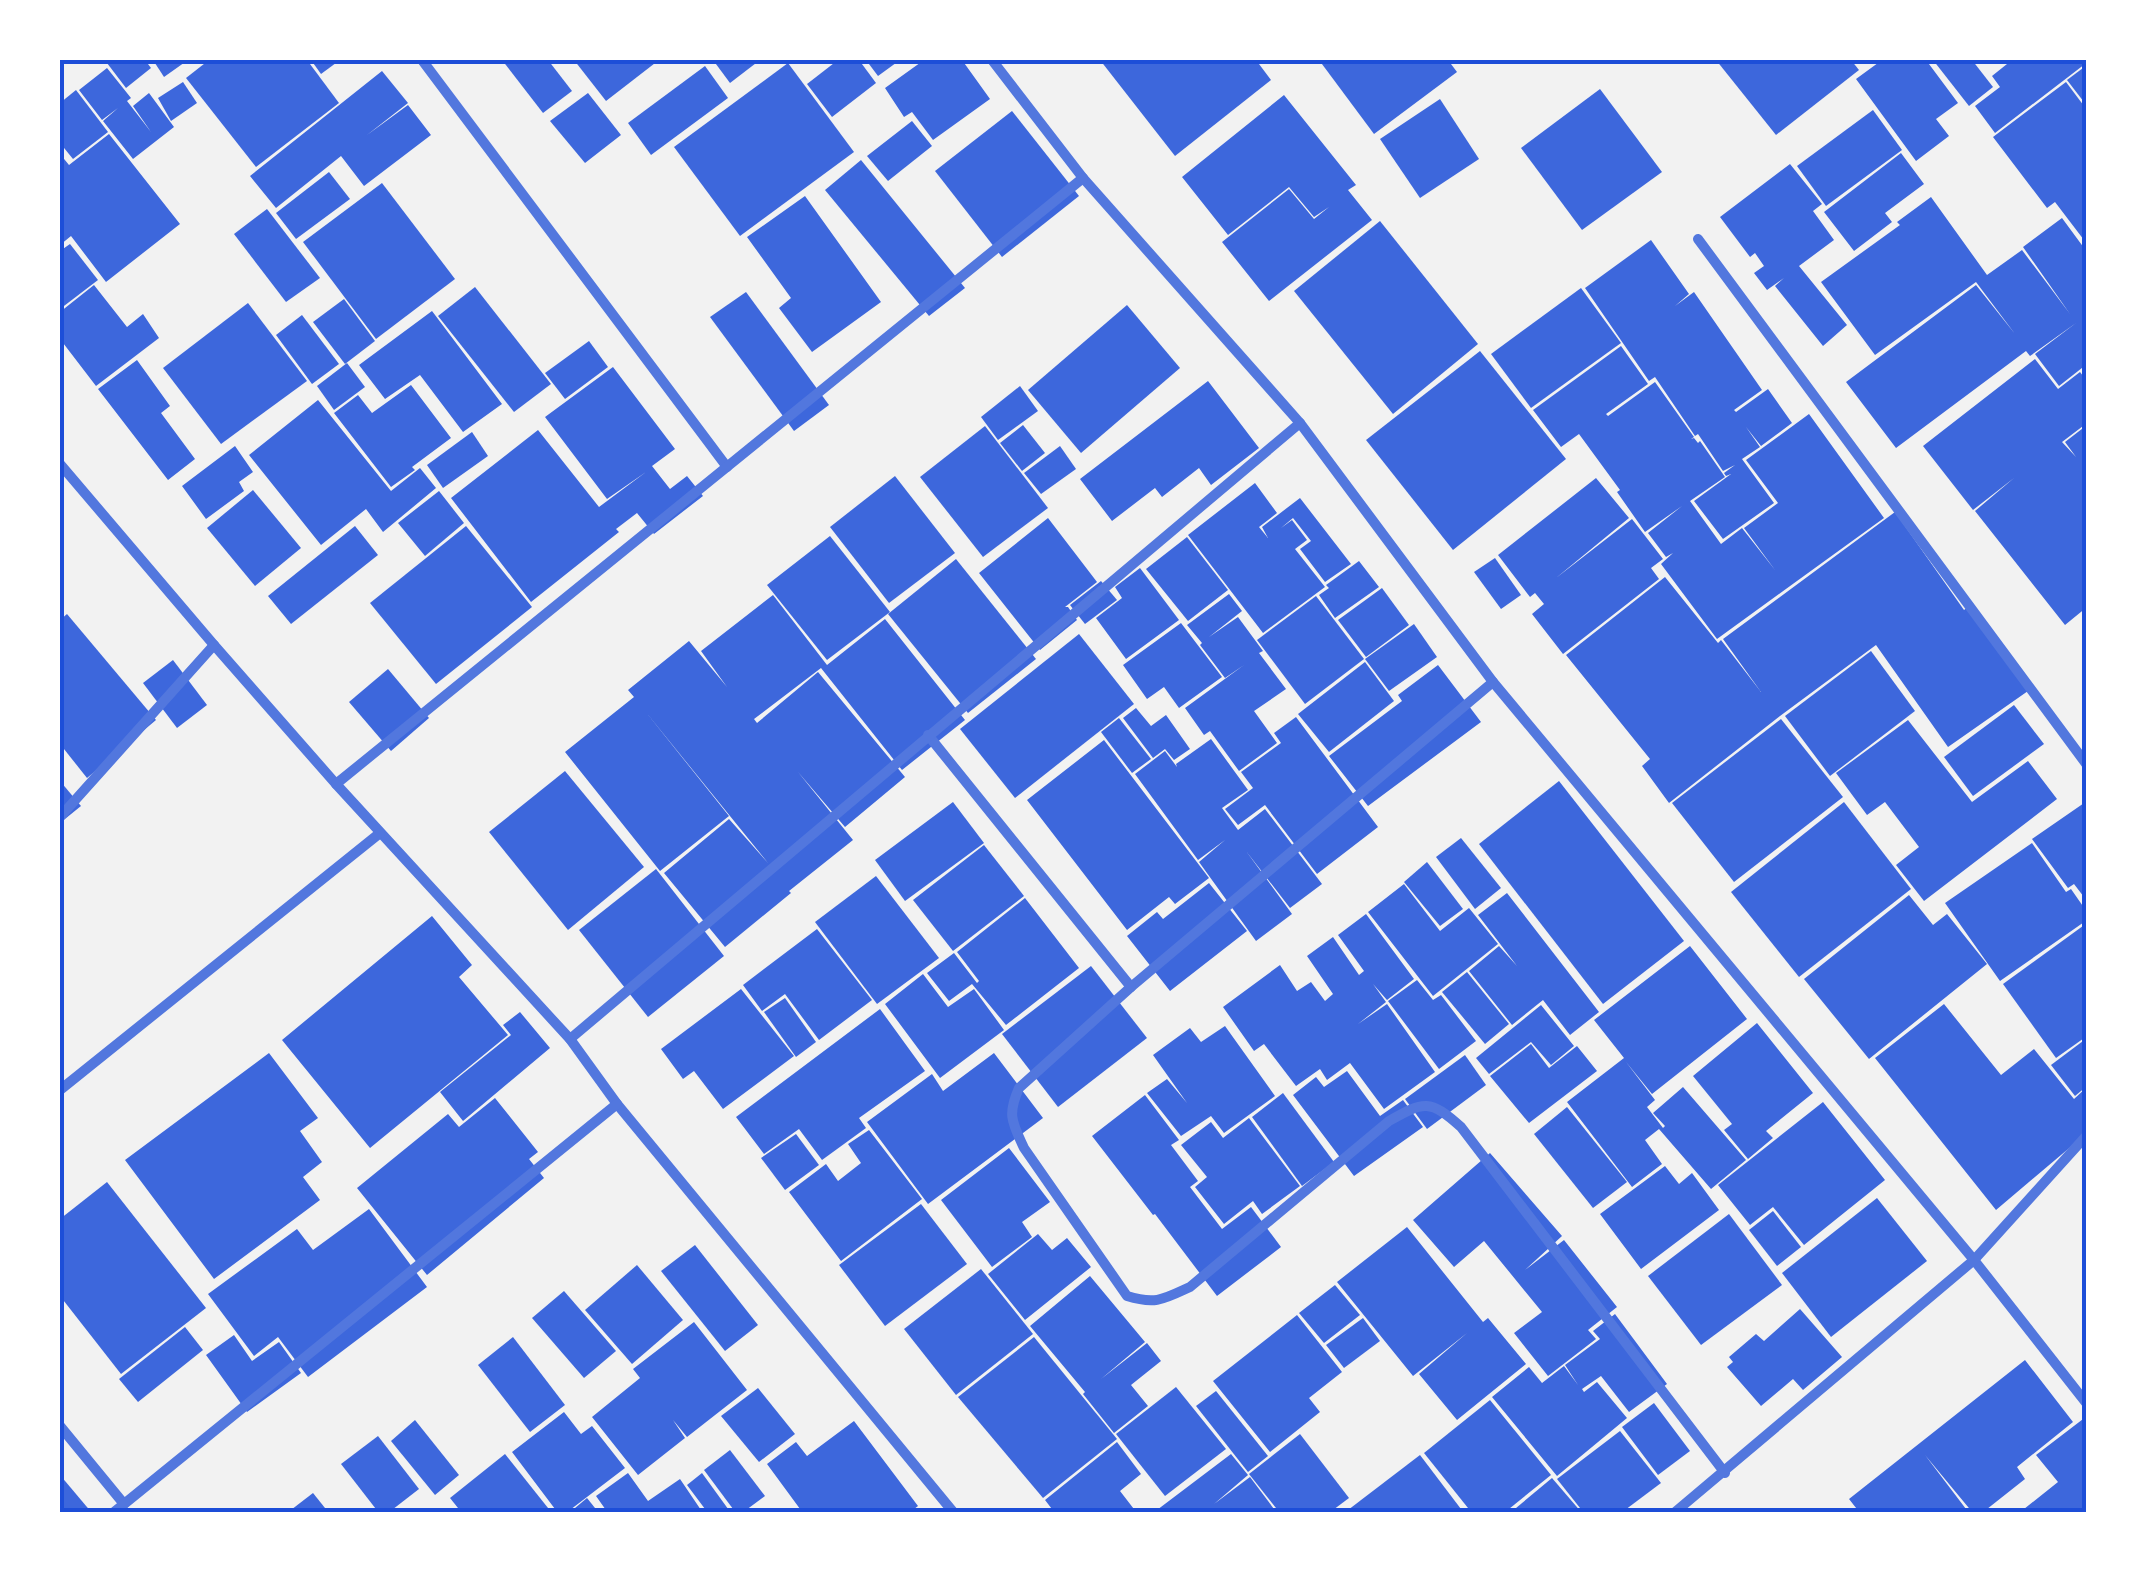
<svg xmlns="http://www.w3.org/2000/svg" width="2147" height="1573" font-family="Arial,sans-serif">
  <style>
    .building { fill: #3d67dc }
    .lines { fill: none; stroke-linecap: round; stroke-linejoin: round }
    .minor { stroke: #5277de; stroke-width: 10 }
    .neatline { fill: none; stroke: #1d4ed8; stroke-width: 4 }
  </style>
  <rect width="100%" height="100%" fill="#f2f2f2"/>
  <!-- building -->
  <g class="building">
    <polygon points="111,60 145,60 151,68 126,88 107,63"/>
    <polygon points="153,60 188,60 164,77"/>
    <polygon points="209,60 307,60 339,103 256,167 186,78"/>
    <polygon points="311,60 340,60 321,74"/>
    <polygon points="502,60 548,60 572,91 543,113"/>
    <polygon points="574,60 659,60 606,101"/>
    <polygon points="713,60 760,60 730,83"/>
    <polygon points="838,60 859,60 876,83 832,117 807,84"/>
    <polygon points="866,60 900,60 878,76"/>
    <polygon points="924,60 962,60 990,99 933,140 912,112 904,117 885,88"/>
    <polygon points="1100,60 1256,60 1271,80 1175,156"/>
    <polygon points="1319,60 1448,60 1457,72 1374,134"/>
    <polygon points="1716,60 1851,60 1859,70 1776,135"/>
    <polygon points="1882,60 1926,60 1958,103 1936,119 1949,136 1916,161 1856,79"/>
    <polygon points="1933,60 1972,60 1993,87 1969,106"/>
    <polygon points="2012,60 2082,60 2085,64 1995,133 1975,106 2000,87 1992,76"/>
    <polygon points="788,63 854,152 740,236 674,147"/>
    <polygon points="2087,65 2087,106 2067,80"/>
    <polygon points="705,66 728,98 651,155 628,123"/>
    <polygon points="107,68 131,98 127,101 151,132 133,106 149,93 174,127 133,159 103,121 118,108 102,120 79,90"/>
    <polygon points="382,71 408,103 367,135 408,105 431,135 364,186 341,156 276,208 250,176"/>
    <polygon points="183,82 197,103 171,121 158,98"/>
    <polygon points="2066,82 2087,110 2087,244 2055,202 2047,208 1993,137"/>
    <polygon points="1600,89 1662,172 1582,230 1521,148"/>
    <polygon points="76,90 108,132 73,159 60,143 60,103"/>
    <polygon points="588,93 621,135 585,163 550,121"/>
    <polygon points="1284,95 1356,185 1348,190 1372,220 1269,301 1222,242 1289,189 1314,219 1329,207 1314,217 1289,187 1228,235 1182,177"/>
    <polygon points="1440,99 1479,159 1420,198 1380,139"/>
    <polygon points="1873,110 1902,150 1826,206 1797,166"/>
    <polygon points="1012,111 1079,196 1002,257 935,171"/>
    <polygon points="912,121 932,146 888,181 867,156"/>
    <polygon points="109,134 180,224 106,282 71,236 60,245 60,154 69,165"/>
    <polygon points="1901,153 1924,184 1885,213 1892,222 1854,251 1824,212"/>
    <polygon points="861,160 965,288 929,316 825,190"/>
    <polygon points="1790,164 1822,204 1813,211 1834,240 1799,266 1847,325 1823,346 1775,286 1784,278 1767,290 1754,273 1764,266 1755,253 1750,257 1720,217"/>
    <polygon points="329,172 350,199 296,239 276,213"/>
    <polygon points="382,183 455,279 376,339 303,242"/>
    <polygon points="805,196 881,302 812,352 779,308 791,298 747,237"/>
    <polygon points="1931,197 1987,275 2022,250 2070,314 2023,247 2062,218 2087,252 2087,364 2059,386 2035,354 2076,323 2030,356 2026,351 1896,448 1846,382 1976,285 2015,334 1976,282 1875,355 1821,282 1900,225 1897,222"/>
    <polygon points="267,209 320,278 286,302 234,234"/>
    <polygon points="1380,221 1478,344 1393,414 1294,291"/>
    <polygon points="1651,240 1689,294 1675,306 1694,292 1762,390 1734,410 1736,412 1768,389 1792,423 1761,446 1746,427 1760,447 1742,459 1774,503 1723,539 1694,501 1731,474 1726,476 1724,473 1735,465 1723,471 1698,434 1695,436 1655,377 1649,381 1585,288"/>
    <polygon points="70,244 98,280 60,309 60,251"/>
    <polygon points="94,285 127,327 143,314 159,338 96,386 60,339 60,312"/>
    <polygon points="475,287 551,384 514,412 438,316"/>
    <polygon points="1581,288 1621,343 1531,408 1491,354"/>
    <polygon points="746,292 829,405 794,431 710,317"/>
    <polygon points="344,299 375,341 345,364 313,322"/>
    <polygon points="248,303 307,381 221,444 163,368"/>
    <polygon points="1127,305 1180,368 1081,453 1028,390"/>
    <polygon points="432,311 502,404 463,432 420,375 385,399 359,365"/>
    <polygon points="302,315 339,364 312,384 276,335"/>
    <polygon points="589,341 608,367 565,399 545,373"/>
    <polygon points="1621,346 1648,384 1606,414 1608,416 1655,382 1694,437 1691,439 1694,438 1698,443 1700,441 1725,477 1690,501 1721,544 1742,528 1775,570 1744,528 1778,503 1746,460 1809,414 1884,518 1717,639 1661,564 1673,553 1666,557 1648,533 1682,506 1645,532 1617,492 1620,490 1579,434 1561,447 1533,410"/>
    <polygon points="1480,351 1566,459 1453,550 1366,440"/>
    <polygon points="2035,359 2058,389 2080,372 2087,381 2087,423 2062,442 2076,457 2065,442 2087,425 2087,607 2065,625 1975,511 2014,478 1973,510 1923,446"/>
    <polygon points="137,360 170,406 161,413 195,459 168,480 98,389"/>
    <polygon points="347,363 365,387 334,410 317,386"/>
    <polygon points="613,367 675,449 652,466 670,489 687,476 703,496 654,534 637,513 616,529 619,532 531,602 451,498 538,430 599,507 646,472 607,499 545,417"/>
    <polygon points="1208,381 1259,448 1211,485 1199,468 1162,497 1155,488 1112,521 1080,479"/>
    <polygon points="411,385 451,438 412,467 415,470 391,487 334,413 358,395 372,413"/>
    <polygon points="1020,386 1038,411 998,440 981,417"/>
    <polygon points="318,400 391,491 420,468 436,488 383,532 366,509 321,545 249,455"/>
    <polygon points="1023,425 1045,453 1022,471 1000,443"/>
    <polygon points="985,426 1048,508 983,557 920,477"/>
    <polygon points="472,432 488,456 443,488 427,465"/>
    <polygon points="235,446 253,472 239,482 244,491 206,519 182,486"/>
    <polygon points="1060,446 1076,469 1041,494 1024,473"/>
    <polygon points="895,476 955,553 889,603 830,527"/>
    <polygon points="1596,478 1629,518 1556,578 1632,519 1663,559 1651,568 1659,579 1563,654 1532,614 1544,604 1535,593 1530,597 1498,555"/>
    <polygon points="1255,483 1277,513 1259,527 1268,538 1262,527 1300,498 1351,564 1325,582 1300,549 1311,541 1293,518 1281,528 1292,520 1307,540 1295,549 1325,587 1263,633 1188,535"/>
    <polygon points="253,490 301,548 255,586 207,528"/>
    <polygon points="439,491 464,523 425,556 398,523"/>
    <polygon points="1895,512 1964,610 1968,607 2028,691 1948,747 1876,645 1780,716 1669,803 1642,766 1650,759 1566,655 1665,577 1718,643 1721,640 1761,692 1723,639"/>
    <polygon points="1048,518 1097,582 1065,607 1068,607 1077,620 1040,650 979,573"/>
    <polygon points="355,526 378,555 291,624 268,596"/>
    <polygon points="466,526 532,607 436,684 370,603"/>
    <polygon points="830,536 890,612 827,660 767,585"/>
    <polygon points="1187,537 1228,590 1188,621 1146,569"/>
    <polygon points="1495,558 1521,595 1501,609 1474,572"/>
    <polygon points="956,559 1036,659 968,713 888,614"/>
    <polygon points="1359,561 1379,587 1335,618 1319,595 1329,588 1326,585"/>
    <polygon points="1140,568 1179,620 1126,659 1096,618 1122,598 1115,587"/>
    <polygon points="1101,581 1117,600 1085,624 1070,605"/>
    <polygon points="1382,588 1409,625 1366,657 1338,620"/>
    <polygon points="1229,594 1242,611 1209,637 1238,617 1263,651 1259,653 1286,689 1254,711 1277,743 1239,771 1210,731 1204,735 1185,708 1244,665 1225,678 1200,645 1202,643 1187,625"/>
    <polygon points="773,595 827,665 885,619 965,720 902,770 821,668 754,719 757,723 818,672 905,777 845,827 798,772 853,840 789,891 791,893 725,947 664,873 729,819 768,863 645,711 729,816 660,871 565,752 634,697 628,690 689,641 727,687 701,651"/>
    <polygon points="1316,596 1364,659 1305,704 1257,640"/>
    <polygon points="67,614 156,720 87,778 60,744 60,620"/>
    <polygon points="1181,623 1222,677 1179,708 1164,687 1147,699 1123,665"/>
    <polygon points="1414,624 1437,657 1389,691 1365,659"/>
    <polygon points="1079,634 1134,704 1015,798 960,729"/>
    <polygon points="1871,651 1915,711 1830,776 1785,716"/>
    <polygon points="173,660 207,705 177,728 143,683"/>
    <polygon points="1365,662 1394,701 1329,752 1298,714"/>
    <polygon points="1438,665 1481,722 1368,806 1329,756 1402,701 1398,695"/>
    <polygon points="388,669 429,718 391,751 349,702"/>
    <polygon points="2014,705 2044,744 1973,796 1944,757"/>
    <polygon points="1136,708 1151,726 1166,715 1190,749 1174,760 1165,749 1153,758 1123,718"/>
    <polygon points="1296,717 1378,827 1317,874 1265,805 1238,825 1225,809 1253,788 1241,772 1281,743 1274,733"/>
    <polygon points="1119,718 1151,759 1132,773 1101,732"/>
    <polygon points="1781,719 1843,797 1734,882 1672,803"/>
    <polygon points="1908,720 1972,802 2028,761 2057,799 1924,901 1896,865 1919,847 1885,802 1867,815 1836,773"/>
    <polygon points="1211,739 1248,790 1222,808 1238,830 1265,809 1322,884 1290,908 1246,851 1292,914 1256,941 1199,862 1225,840 1198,860 1135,774 1165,751 1177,767 1176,764"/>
    <polygon points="1104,740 1209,878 1175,904 1169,897 1127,930 1027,800"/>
    <polygon points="565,771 644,867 568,930 489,832"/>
    <polygon points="60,781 81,806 60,823"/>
    <polygon points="1559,781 1684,941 1603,1004 1479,844"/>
    <polygon points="2087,801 2087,901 2074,884 2068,888 2032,839"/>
    <polygon points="953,802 984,843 905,901 875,860"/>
    <polygon points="1844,802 1911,889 1799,977 1731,892"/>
    <polygon points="1461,838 1501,888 1475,909 1436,857"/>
    <polygon points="2032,843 2066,892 2071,889 2087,912 2087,920 2000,981 1945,903"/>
    <polygon points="984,845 1024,896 953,951 913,900"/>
    <polygon points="1427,862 1463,909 1440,926 1404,882"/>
    <polygon points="656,869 724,956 648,1017 579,930"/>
    <polygon points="876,876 939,958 877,1004 815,922"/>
    <polygon points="1209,883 1247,931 1170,991 1127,936 1157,912 1163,919"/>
    <polygon points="1404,884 1440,931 1469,908 1498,944 1433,996 1368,912"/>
    <polygon points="1507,893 1599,1012 1570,1035 1543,1000 1512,1025 1469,971 1499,946 1517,966 1478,915"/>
    <polygon points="1909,895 1933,925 1947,914 1987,964 1869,1059 1804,979"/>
    <polygon points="1025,898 1079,968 1006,1025 972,984 949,1001 927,973 954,953 977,983 979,981 957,952"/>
    <polygon points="1366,914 1414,979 1387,1000 1373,984 1386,1002 1358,1024 1387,1004 1435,1072 1384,1109 1350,1063 1327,1080 1320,1069 1296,1086 1264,1044 1254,1051 1223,1007 1280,965 1297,991 1311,982 1325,1001 1333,994 1307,956 1333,937 1359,975 1364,971 1338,935"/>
    <polygon points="432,916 472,965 459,977 508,1035 370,1148 282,1040"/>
    <polygon points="2087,923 2087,1036 2056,1058 2003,984"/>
    <polygon points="817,929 872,1000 819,1040 785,994 762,1011 743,985"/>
    <polygon points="1690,946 1747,1019 1652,1094 1626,1062 1655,1100 1647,1107 1663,1128 1665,1126 1653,1113 1683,1087 1746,1160 1711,1189 1659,1129 1645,1140 1662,1164 1632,1187 1567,1102 1624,1058 1594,1020"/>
    <polygon points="1091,966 1147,1038 1058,1107 1002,1034"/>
    <polygon points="1467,972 1509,1024 1485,1044 1442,992"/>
    <polygon points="923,974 948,1007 974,989 1004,1030 940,1078 885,1004"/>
    <polygon points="1417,980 1433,1000 1441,995 1476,1041 1439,1069 1388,1001"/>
    <polygon points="741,989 794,1056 723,1109 694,1071 683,1079 661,1049"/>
    <polygon points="785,998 816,1042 796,1057 764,1012"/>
    <polygon points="1944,1004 2001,1075 2034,1049 2074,1099 2087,1087 2087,1133 1996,1210 1875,1058"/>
    <polygon points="1541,1005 1574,1046 1551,1065 1531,1042 1489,1074 1476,1058"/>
    <polygon points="880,1009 925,1071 859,1118 866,1128 822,1160 799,1129 764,1154 736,1117"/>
    <polygon points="520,1012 550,1048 463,1121 440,1092 511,1035 503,1025"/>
    <polygon points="1757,1023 1813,1093 1766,1131 1773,1138 1748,1159 1724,1130 1732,1124 1693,1076"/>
    <polygon points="1225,1026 1275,1096 1224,1133 1211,1116 1181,1136 1147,1093 1167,1079 1187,1103 1153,1055 1190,1028 1201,1042"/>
    <polygon points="2087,1038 2087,1086 2075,1096 2051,1065"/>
    <polygon points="1531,1044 1549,1068 1577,1046 1597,1071 1529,1123 1490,1076"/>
    <polygon points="269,1053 318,1118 300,1131 322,1162 303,1177 320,1200 214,1279 125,1160"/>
    <polygon points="994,1053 1043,1118 928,1204 867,1122 932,1074 943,1091"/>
    <polygon points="1465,1055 1486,1085 1427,1129 1405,1099"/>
    <polygon points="1347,1071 1380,1116 1403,1100 1423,1127 1354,1176 1293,1095 1316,1077 1324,1087"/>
    <polygon points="1283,1093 1334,1162 1302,1186 1252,1117"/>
    <polygon points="1145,1095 1179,1140 1171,1145 1198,1181 1190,1187 1222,1229 1251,1207 1281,1247 1217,1296 1155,1214 1153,1215 1092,1136"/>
    <polygon points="495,1098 538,1152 529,1159 544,1178 427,1275 357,1188 448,1114 459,1127"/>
    <polygon points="1823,1102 1885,1180 1804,1245 1773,1207 1750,1225 1718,1185"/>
    <polygon points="1567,1107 1627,1182 1593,1208 1534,1134"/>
    <polygon points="1249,1118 1300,1186 1262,1214 1253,1201 1224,1224 1195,1187 1207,1177 1181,1145 1211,1122 1223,1138"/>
    <polygon points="869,1130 922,1199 841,1261 789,1192 826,1164 838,1181 861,1163 848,1144"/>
    <polygon points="796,1134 819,1165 785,1190 761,1158"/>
    <polygon points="1009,1148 1050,1202 1022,1222 1032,1237 992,1267 941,1200"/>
    <polygon points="1490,1153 1562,1236 1525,1270 1564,1240 1617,1307 1588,1330 1596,1339 1548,1376 1514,1333 1542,1312 1484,1241 1454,1267 1413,1220"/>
    <polygon points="1665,1166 1679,1184 1692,1173 1719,1210 1641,1269 1600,1214"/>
    <polygon points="107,1182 206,1308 121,1374 60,1296 60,1219"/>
    <polygon points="1877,1198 1927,1261 1831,1337 1782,1273"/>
    <polygon points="921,1204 967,1264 885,1326 839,1265"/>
    <polygon points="369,1209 427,1287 308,1377 278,1337 254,1356 208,1294 297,1229 313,1250"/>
    <polygon points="1773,1211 1801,1247 1777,1266 1749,1230"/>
    <polygon points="1729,1214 1782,1285 1701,1345 1648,1276"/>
    <polygon points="1407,1227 1483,1322 1488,1318 1526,1364 1457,1420 1419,1374 1467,1333 1413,1376 1337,1282"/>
    <polygon points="1038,1234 1052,1250 1067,1238 1091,1267 1025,1320 988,1274"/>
    <polygon points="695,1245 758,1325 725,1351 661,1271"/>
    <polygon points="637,1265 683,1320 632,1364 585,1310"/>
    <polygon points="981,1269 1033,1334 956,1395 904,1329"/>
    <polygon points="1090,1276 1145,1342 1101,1379 1147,1343 1161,1361 1131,1385 1148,1406 1114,1433 1083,1394 1085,1392 1030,1326"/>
    <polygon points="1335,1285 1360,1315 1324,1343 1299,1313"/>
    <polygon points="564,1291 616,1351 584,1378 532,1318"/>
    <polygon points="1800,1309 1842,1357 1803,1390 1793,1379 1761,1406 1727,1367 1733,1362 1729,1357 1756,1334 1764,1341"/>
    <polygon points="1615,1314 1667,1384 1629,1412 1601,1376 1582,1389 1584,1392 1597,1382 1627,1418 1557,1476 1492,1397 1529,1367 1542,1383 1564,1366 1578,1385 1565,1365 1600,1339 1593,1331"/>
    <polygon points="1297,1315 1342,1372 1309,1398 1320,1412 1270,1452 1213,1381"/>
    <polygon points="1363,1318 1380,1341 1344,1368 1326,1345"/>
    <polygon points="694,1322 747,1390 687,1437 673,1420 685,1438 638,1475 592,1417 640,1378 633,1369"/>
    <polygon points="185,1327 203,1350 138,1402 119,1379"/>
    <polygon points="234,1335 252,1361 279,1342 301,1373 247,1412 206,1355"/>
    <polygon points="513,1337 565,1405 530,1432 478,1365"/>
    <polygon points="1034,1337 1117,1439 1043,1498 958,1397"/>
    <polygon points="2025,1360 2073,1422 2017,1467 2025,1479 1982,1513 1973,1513 1925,1455 1969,1513 1860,1513 1849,1499"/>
    <polygon points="1176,1387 1226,1449 1165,1496 1116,1434"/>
    <polygon points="758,1388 795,1434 759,1462 721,1416"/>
    <polygon points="1216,1391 1268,1456 1248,1472 1196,1406"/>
    <polygon points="1490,1400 1551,1475 1504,1513 1472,1513 1424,1453"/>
    <polygon points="1654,1403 1690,1451 1658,1475 1622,1427"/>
    <polygon points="564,1412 581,1434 592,1426 625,1468 566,1513 558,1513 512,1452"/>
    <polygon points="2087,1416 2087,1513 2019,1513 2058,1482 2036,1455"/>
    <polygon points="415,1420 459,1475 435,1495 391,1441"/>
    <polygon points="854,1421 918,1506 909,1513 803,1513 767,1464 796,1442 807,1456"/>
    <polygon points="1620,1431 1661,1483 1621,1513 1584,1513 1557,1479"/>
    <polygon points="1300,1434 1349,1498 1329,1513 1280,1513 1249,1474"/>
    <polygon points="378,1436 419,1489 388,1513 379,1513 341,1464"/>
    <polygon points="1117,1442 1141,1474 1120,1491 1137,1513 1055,1513 1045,1500"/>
    <polygon points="730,1450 765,1496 742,1513 736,1513 704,1470"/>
    <polygon points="505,1454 552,1513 462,1513 450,1498"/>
    <polygon points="1231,1454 1248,1475 1214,1504 1250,1477 1277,1513 1153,1513"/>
    <polygon points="1420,1455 1464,1513 1350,1513 1348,1510"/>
    <polygon points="628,1473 648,1501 680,1479 703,1513 608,1513 596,1496"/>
    <polygon points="702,1473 731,1513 708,1513 687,1485"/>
    <polygon points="60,1475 92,1513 60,1513"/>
    <polygon points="1552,1478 1582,1513 1510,1513"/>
    <polygon points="313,1493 329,1513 287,1513"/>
    <polygon points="587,1498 599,1513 569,1513"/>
  </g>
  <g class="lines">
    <!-- minor -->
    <g class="minor">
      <polyline points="422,60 727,467"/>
      <polyline points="992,60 1083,178 1300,423 1493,682 1974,1260 2087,1404"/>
      <polyline points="1698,239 2087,765"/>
      <polyline points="60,464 214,645 336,784 570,1039 617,1104 954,1513"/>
      <path d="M1493 682 1131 987 1019 1088C1007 1115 1012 1122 1024 1148L1127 1296C1156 1305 1164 1299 1190 1287L1389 1121C1424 1101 1430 1099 1461 1127L1725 1473"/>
      <polyline points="928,735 1131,987"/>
      <polyline points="336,784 1083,178"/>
      <polyline points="60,817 214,645"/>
      <polyline points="570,1039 1300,423"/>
      <polyline points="60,1090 380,833"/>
      <polyline points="60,1426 124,1504"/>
      <polyline points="113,1513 617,1104"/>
      <polyline points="1674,1513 1974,1260 2087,1135"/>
    </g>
  </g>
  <!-- border -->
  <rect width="2147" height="1573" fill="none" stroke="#ffffff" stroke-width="125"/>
  <rect x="62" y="62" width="2022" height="1448" class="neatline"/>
</svg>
